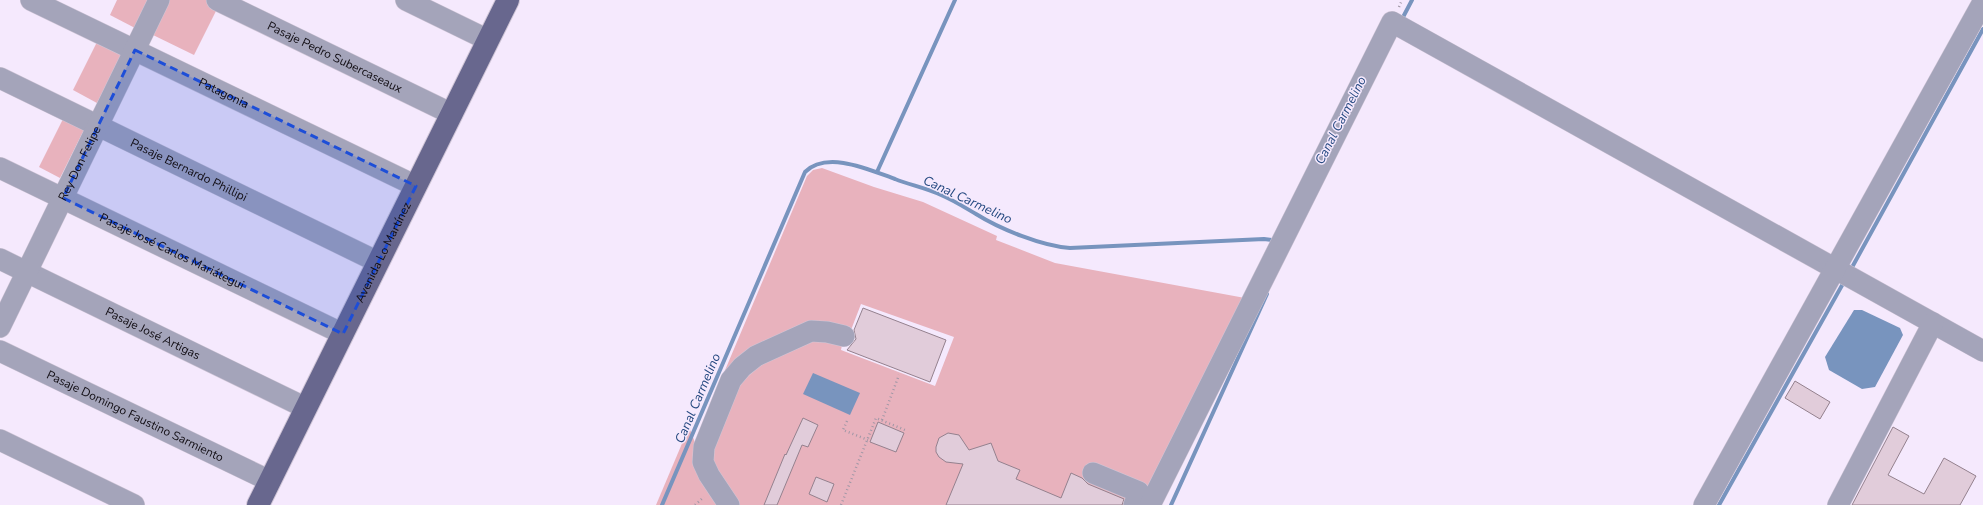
<svg xmlns="http://www.w3.org/2000/svg" width="1983" height="505" font-family="'Nunito Sans',sans-serif">
  <style>
    .green { fill: #e8b2bd }
    .water { fill: #7894be }
    .lines { fill: none; stroke-linecap: round; stroke-linejoin: round }
    .stream { stroke: #7894be; stroke-width: 4 }
    .building { fill: #e1ccda; stroke: #94818e }
    .minor-casing { stroke: #d0c6d7; stroke-width: 22 }
    .major-casing { stroke: #d0c6d7; stroke-width: 24 }
    .path { stroke: #a097a6; stroke-width: 2.5; stroke-dasharray: 1 3; stroke-linecap: butt }
    .minor { stroke: #a4a4ba; stroke-width: 21 }
    .major { stroke: #68678e; stroke-width: 22 }
    .marked { fill: #1d4ed8; fill-opacity: 0.2; stroke: #1d4ed8; stroke-width: 3; stroke-dasharray: 8 5; stroke-linejoin: round }
    .labels { text-anchor: middle; stroke-width: 3; stroke-linejoin: round; paint-order: stroke }
    .street-label { font-size: 12px; fill: #100c12; stroke: #f5e9fd }
    .water-label { font-size: 13px; font-style: italic; fill: #254980; stroke: #f5e9fd }
  </style>
  <rect width="100%" height="100%" fill="#f5e9fd"/>
  <!-- green -->
  <g class="green">
    <polygon points="117,0 148,0 135,28 110,15"/>
    <polygon points="170,0 208,0 219,5 194,55 153,35"/>
    <polygon points="99,38 124,51 97,103 73,90"/>
    <polygon points="65,115 86,126 60,178 39,167"/>
    <polygon points="822,168 874,187 923,202 997,236 996,240 1055,263 1245,298 1147,488 1128,496 1125,505 739,505 717,470 713,460 714,449 739,385 761,364 812,341 826,341 842,345 841,350 935,386 954,337 861,304 851,330 842,327 723,375 807,176 813,170"/>
    <polygon points="689,427 719,505 656,505"/>
  </g>
  <!-- water -->
  <g class="water">
    <polygon points="1854,310 1862,310 1900,328 1903,335 1875,387 1862,389 1829,370 1825,357"/>
    <polygon points="813,373 860,393 850,415 803,394"/>
  </g>
  <g class="lines">
    <!-- stream -->
    <g class="stream">
      <polyline points="1401,21 1412,0"/>
      <polyline points="877,172 955,0"/>
      <polyline points="1850,271 1983,29"/>
      <path d="M662 505 805 172C827 150 870 170 895 179 910 185 926 188 941 195 953 200 964 207 976 214 1000 229 1042 246 1070 248L1264 239 1272 240"/>
      <polyline points="1171,505 1267,294"/>
      <polyline points="1719,505 1845,280"/>
    </g>
  </g>
  <!-- building -->
  <g class="building">
    <polygon points="863,308 946,340 930,382 847,350 856,339 854,330"/>
    <polygon points="1795,381 1830,402 1820,419 1785,398"/>
    <polygon points="803,418 818,425 808,447 802,445 777,505 764,505 785,454 786,455"/>
    <polygon points="878,422 904,433 896,452 870,442"/>
    <polygon points="1893,427 1909,436 1888,475 1924,494 1944,458 1976,476 1960,505 1852,505"/>
    <polygon points="948,433 959,435 969,450 991,443 998,461 1020,470 1016,479 1061,498 1071,473 1082,478 1088,484 1124,499 1122,505 946,505 963,464 946,462 939,457 936,452 936,447 939,438"/>
    <polygon points="816,477 834,484 827,502 809,494"/>
  </g>
  <g class="lines">
    <defs>
      <g id="minor">
        <path id="s1" d="M31 0 416 186"/>
        <path id="s2" d="M217 0 452 114"/>
        <polyline points="406,0 488,40"/>
        <path id="s3" d="M0 78 378 262"/>
        <path id="s4" d="M0 168 343 334"/>
        <path id="s5" d="M0 259 306 408"/>
        <path id="s6" d="M0 327 159 0"/>
        <path id="s7" d="M0 351 270 481"/>
        <polyline points="0,440 134,505"/>
        <polyline points="1093,473 1139,492 1134,505"/>
        <polyline points="729,505 709,475 703,462 704,447 731,380 742,367 756,356 811,331 827,332 844,336"/>
        <polyline points="1150,505 1392,22 1983,351"/>
        <polyline points="1704,505 1983,2"/>
        <polyline points="1838,505 1933,323"/>
      </g>
      <g id="major">
        <path id="s8" d="M258 505 508 0"/>
      </g>
    </defs>
    <!-- minor casing -->
    <use href="#minor" class="minor-casing"/>
    <!-- major casing -->
    <use href="#major" class="major-casing"/>
    <!-- path -->
    <g class="path">
      <polyline points="1399,7 1402,0"/>
      <polyline points="882,420 899,375"/>
      <polyline points="847,421 843,430 868,440"/>
      <polyline points="695,505 704,497"/>
      <polyline points="841,505 876,418 905,430"/>
    </g>
    <!-- minor -->
    <use href="#minor" class="minor"/>
    <!-- major -->
    <use href="#major" class="major"/>
  </g>
  <!-- marked area -->
  <path class="marked" d="M135 50 416 186 343 334 63 198Z"/>
  <g class="labels">
    <!-- street labels -->
    <g class="street-label">
      <text dy="4" stroke="none"><textPath href="#s2" startOffset="131">Pasaje Pedro Subercaseaux</textPath></text>
      <text dy="4" stroke="none"><textPath href="#s1" startOffset="214">Patagonia</textPath></text>
      <text dy="4" stroke="none"><textPath href="#s6" startOffset="182">Rey Don Felipe</textPath></text>
      <text dy="4" stroke="none"><textPath href="#s3" startOffset="210">Pasaje Bernardo Phillipi</textPath></text>
      <text dy="4" stroke="none"><textPath href="#s4" startOffset="191">Pasaje José Carlos Mariátegui</textPath></text>
      <text dy="4" stroke="none"><textPath href="#s8" startOffset="282">Avenida Lo Martínez</textPath></text>
      <text dy="4" stroke="none"><textPath href="#s5" startOffset="170">Pasaje José Artigas</textPath></text>
      <text dy="4" stroke="none"><textPath href="#s7" startOffset="150">Pasaje Domingo Faustino Sarmiento</textPath></text>
    </g>
    <!-- water labels -->
    <g class="water-label">
      <text transform="translate(1340 120) rotate(-63)" y="5">Canal Carmelino</text>
      <text transform="translate(968 199) rotate(25)" y="5">Canal Carmelino</text>
      <text transform="translate(697 398) rotate(-67)" y="5">Canal Carmelino</text>
    </g>
  </g>
</svg>
